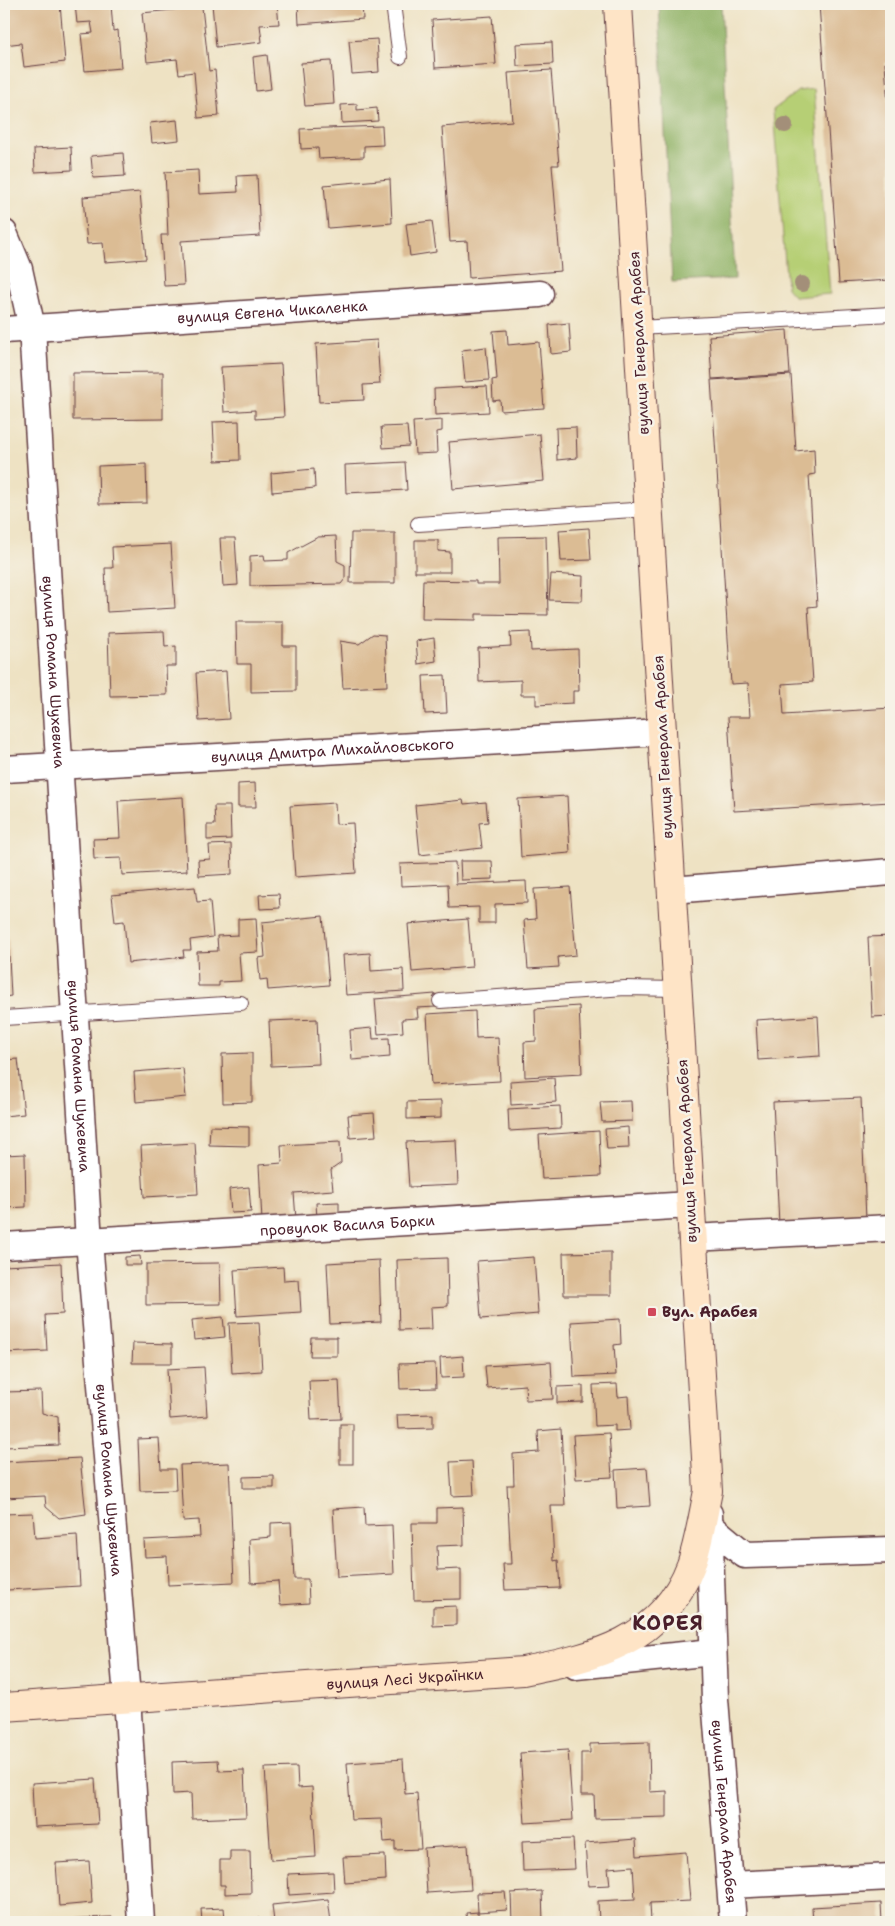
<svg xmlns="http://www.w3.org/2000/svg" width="895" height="1926" font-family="'Shantell Sans',sans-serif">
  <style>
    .green { fill: #b6cf74; stroke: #807750 }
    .forest { fill: #90b266; stroke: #6d6848 }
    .building { fill: #dbbc94 }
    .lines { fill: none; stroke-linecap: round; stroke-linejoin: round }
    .lane-casing { stroke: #633c42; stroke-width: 16 }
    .street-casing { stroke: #633c42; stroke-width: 29 }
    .secondary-casing { stroke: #633c42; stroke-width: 30 }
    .lane { stroke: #fff; stroke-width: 14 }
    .street { stroke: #fff; stroke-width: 26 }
    .secondary { stroke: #fee4c6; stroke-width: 28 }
    .tree { fill: #a38f79 }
    .poi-dot { fill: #d1495b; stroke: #f7f3e8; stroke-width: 2 }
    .labels { text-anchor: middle; stroke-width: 5; stroke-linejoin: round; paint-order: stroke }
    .street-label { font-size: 15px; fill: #4a1f2b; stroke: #f7f3e8 }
    .poi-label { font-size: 15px; font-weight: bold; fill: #4a1f2b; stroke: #f7f3e8; text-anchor: start }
    .district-label { font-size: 20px; font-weight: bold; letter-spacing: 1px; fill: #4a1f2b; stroke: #f7f3e8 }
  </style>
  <rect width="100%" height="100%" fill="#f7f3e8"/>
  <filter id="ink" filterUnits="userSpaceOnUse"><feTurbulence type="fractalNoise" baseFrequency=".02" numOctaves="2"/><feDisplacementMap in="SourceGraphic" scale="10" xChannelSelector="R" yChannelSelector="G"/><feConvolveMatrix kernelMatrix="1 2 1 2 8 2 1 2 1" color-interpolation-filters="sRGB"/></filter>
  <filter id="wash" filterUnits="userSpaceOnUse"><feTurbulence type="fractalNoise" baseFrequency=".0096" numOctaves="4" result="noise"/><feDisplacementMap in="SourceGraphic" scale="20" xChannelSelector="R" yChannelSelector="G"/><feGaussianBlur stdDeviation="1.12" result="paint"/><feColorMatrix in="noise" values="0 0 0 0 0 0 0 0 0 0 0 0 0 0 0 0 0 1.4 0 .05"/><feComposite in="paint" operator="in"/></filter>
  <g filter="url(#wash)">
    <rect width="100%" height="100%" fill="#eee2c3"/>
    <!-- green -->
    <g class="green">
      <path d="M773 4H806L807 12C794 13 782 13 773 4Z"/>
      <polygon points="814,89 830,294 795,297 787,288 773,110 798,91"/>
    </g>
    <!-- forest -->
    <polygon class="forest" points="659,4 721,4 735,279 672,282"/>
    <g id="blocks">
      <!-- building -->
      <g class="building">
        <polygon points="4,4 60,4 65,62 24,67 21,43 4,45"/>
        <polygon points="75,4 111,4 113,31 118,30 121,68 85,71 81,34 93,33 91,22 77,23"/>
        <polygon points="212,4 277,4 279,24 260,25 262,42 216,47"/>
        <polygon points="298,4 362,4 363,19 299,24"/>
        <polygon points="819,4 891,4 891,63 885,63 891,151 891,280 839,283"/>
        <polygon points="202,7 209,71 215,70 219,116 198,118 194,72 179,74 177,59 147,62 142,13"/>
        <polygon points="492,16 496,64 435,68 432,20"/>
        <polygon points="377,39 379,72 352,74 349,41"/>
        <polygon points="552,42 553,64 517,66 516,44"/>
        <polygon points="267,55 271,89 256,91 253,57"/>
        <polygon points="331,61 334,104 305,106 301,63"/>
        <polygon points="551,70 559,165 552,165 561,271 469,278 467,241 450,242 442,127 512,121 508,73"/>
        <polygon points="357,104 357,110 377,108 378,121 342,123 341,105"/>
        <polygon points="177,120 179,140 152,143 150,123"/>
        <polygon points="382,126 383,145 364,146 364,157 319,159 318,148 301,149 300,129"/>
        <polygon points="71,147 72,170 35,172 34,149"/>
        <polygon points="123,153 125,176 93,178 91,156"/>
        <polygon points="198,170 199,194 238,192 237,176 257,175 260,236 181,241 184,285 164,286 161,235 168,235 165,172"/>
        <polygon points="390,179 392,223 328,228 324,185"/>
        <polygon points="140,192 146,259 105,262 103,243 87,244 83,197"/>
        <polygon points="432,221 436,252 410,256 406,224"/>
        <polygon points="569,323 571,352 551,354 549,325"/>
        <polygon points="507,330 508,345 539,342 544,408 501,411 500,400 493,401 492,380 497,379 493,331"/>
        <polygon points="787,330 790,374 712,379 709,336"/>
        <polygon points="377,340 380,384 363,385 364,400 319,402 316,344"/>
        <polygon points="486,347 489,380 465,382 462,350"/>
        <polygon points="281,364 284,417 255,419 255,410 224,412 221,367"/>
        <polygon points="163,372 163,419 73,420 73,373"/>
        <polygon points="791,375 796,451 814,449 815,474 809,475 817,606 808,607 813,682 782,684 784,715 891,708 891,802 734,811 728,717 750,717 748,683 731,684 711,380"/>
        <polygon points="487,386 489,412 435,415 434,389"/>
        <polygon points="442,420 442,431 436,432 437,453 415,454 413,422"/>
        <polygon points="239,421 240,460 215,461 213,422"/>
        <polygon points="407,426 409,446 383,448 381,427"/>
        <polygon points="576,427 577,458 557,460 556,428"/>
        <polygon points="540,434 544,481 453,489 449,442"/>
        <polygon points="405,462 407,490 346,493 345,465"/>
        <polygon points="146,464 147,503 99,504 98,466"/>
        <polygon points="314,469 315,488 272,492 271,473"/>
        <polygon points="589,528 591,560 561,561 559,530"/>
        <polygon points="351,533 395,533 395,583 350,583"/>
        <polygon points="336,536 337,561 345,565 345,579 341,584 250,586 250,556 264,555 265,561 288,560 288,553 318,537"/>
        <polygon points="546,536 548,615 476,614 476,620 422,619 423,580 476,581 476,584 499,584 498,537"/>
        <polygon points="220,538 235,538 238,585 223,586"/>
        <polygon points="415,540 438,540 438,551 450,552 450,572 415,572"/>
        <polygon points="171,544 175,608 107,612 105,568 113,568 112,547"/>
        <polygon points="551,574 583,576 582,601 549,600"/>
        <polygon points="236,622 283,622 283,646 296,646 296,691 251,692 251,664 237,664"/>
        <polygon points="164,631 165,647 176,646 176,666 166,666 167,695 110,696 108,633"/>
        <polygon points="530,632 531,651 578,649 579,691 573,691 573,703 536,705 536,695 521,695 521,680 479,682 478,648 511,646 510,633"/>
        <polygon points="373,634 385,635 387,686 343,688 340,641 359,644"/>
        <polygon points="434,638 436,661 418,664 416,641"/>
        <polygon points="226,671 229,719 199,721 196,673"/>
        <polygon points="445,675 447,713 425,714 423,676"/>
        <polygon points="255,783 256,807 238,807 238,784"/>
        <polygon points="567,796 570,853 521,857 518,799"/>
        <polygon points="183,797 187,871 122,875 121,858 94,859 93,839 120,838 118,801"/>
        <polygon points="463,800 464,804 486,802 488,822 479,823 482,848 420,855 415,805"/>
        <polygon points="335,803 336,824 353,823 356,873 295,877 290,806"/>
        <polygon points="214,806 230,806 231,839 207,840 207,825 215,825"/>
        <polygon points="231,844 232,874 199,876 198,860 210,859 209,845"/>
        <polygon points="460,861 492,861 493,879 461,880"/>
        <polygon points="455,862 456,884 526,881 527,903 495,904 495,923 479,923 479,907 449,908 448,884 401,886 400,864"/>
        <polygon points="195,887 197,902 210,901 213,937 190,940 191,950 183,950 184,957 128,963 124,921 115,922 112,895"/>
        <polygon points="570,887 576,955 558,957 559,967 528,969 524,920 536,919 534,889"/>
        <polygon points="279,894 280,908 260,909 259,895"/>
        <polygon points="323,916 329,985 268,990 267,979 260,980 258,958 265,957 262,922"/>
        <polygon points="256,918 258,952 239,953 241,981 219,982 219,986 198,986 197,952 218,951 217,936 238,935 238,919"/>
        <polygon points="468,919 472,967 412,972 408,924"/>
        <polygon points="891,936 891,1016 872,1017 868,937"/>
        <polygon points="8,937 11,996 4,997 4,938"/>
        <polygon points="370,953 371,971 403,969 404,991 346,995 343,955"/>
        <polygon points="435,994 436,1007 417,1008 418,1018 402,1019 403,1032 378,1034 375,999"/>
        <polygon points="579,1006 582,1074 525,1077 524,1042 536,1041 535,1009"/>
        <polygon points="475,1011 476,1038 498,1037 500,1081 431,1085 427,1014"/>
        <polygon points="818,1016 820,1056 758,1060 756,1020"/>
        <polygon points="317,1019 319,1064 271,1066 269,1021"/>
        <polygon points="372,1028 373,1039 389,1038 390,1057 352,1060 350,1030"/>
        <polygon points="252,1053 252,1102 223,1103 222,1054"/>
        <polygon points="18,1059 24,1114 4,1116 4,1060"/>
        <polygon points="183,1068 186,1097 136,1102 134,1072"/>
        <polygon points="554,1078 556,1102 511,1105 510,1081"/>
        <polygon points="861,1098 866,1220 779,1224 773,1102"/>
        <polygon points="441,1101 441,1118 407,1119 407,1102"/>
        <polygon points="631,1101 632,1121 602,1122 600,1102"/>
        <polygon points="560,1106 561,1128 509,1131 508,1109"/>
        <polygon points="374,1113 376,1136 350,1138 348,1115"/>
        <polygon points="210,1126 249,1127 249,1146 209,1145"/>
        <polygon points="628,1127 629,1148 607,1149 605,1129"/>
        <polygon points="599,1131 601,1176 542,1179 539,1135"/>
        <polygon points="456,1140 458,1185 409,1187 406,1142"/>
        <polygon points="340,1142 341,1163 331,1170 333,1190 294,1193 296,1219 262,1221 259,1165 282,1163 281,1145"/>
        <polygon points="195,1143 198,1194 144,1197 141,1146"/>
        <polygon points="25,1154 26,1207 4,1208 4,1155"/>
        <polygon points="249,1187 251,1212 231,1213 229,1189"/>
        <polygon points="339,1202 339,1218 317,1219 316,1203"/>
        <polygon points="611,1252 611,1295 564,1295 563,1253"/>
        <polygon points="140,1256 141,1265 125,1265 125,1257"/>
        <polygon points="534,1257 538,1314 481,1319 477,1261"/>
        <polygon points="447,1258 448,1306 431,1307 432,1329 399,1330 397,1260"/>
        <polygon points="379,1260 381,1322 330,1324 327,1263"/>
        <polygon points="61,1263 63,1314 45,1315 47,1351 4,1353 4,1266"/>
        <polygon points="220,1263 221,1304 146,1305 146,1264"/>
        <polygon points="283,1267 284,1281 299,1280 301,1312 237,1316 234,1270"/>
        <polygon points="223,1317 225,1337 194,1340 192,1320"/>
        <polygon points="620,1319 621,1344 614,1345 616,1375 574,1377 571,1322"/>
        <polygon points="259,1322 262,1371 232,1373 229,1323"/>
        <polygon points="311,1337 337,1337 337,1356 310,1356"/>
        <polygon points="133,1343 172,1344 172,1363 132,1363"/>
        <polygon points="463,1356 464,1377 441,1378 440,1358"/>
        <polygon points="551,1362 553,1399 526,1400 525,1385 487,1388 485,1366"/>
        <polygon points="435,1363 436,1388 400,1389 399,1364"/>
        <polygon points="204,1367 207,1416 170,1419 167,1369"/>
        <polygon points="339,1380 341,1419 311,1420 309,1381"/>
        <polygon points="617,1384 618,1397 628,1396 630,1430 615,1431 615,1425 595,1426 593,1385"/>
        <polygon points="583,1386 583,1402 557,1403 557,1387"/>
        <polygon points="41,1391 42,1413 58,1417 59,1445 4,1447 4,1392"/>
        <polygon points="433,1414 433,1428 398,1429 397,1415"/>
        <rect x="340" y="1424" width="13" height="40"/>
        <polygon points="561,1429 565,1506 551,1506 554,1561 558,1560 560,1588 505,1590 503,1564 511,1564 507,1485 514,1485 513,1454 539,1452 538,1431"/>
        <polygon points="609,1433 612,1477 576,1479 573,1435"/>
        <polygon points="159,1438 161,1469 175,1469 176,1490 140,1491 138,1439"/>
        <polygon points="80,1458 86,1514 59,1518 46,1507 45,1496 4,1498 4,1462"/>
        <polygon points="472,1461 474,1495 452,1496 450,1462"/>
        <polygon points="229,1463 234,1582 168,1585 167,1556 145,1557 144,1540 200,1537 199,1520 183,1521 180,1465"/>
        <polygon points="647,1468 650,1506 617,1508 615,1470"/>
        <polygon points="274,1476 274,1488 243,1488 243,1477"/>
        <polygon points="364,1507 365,1526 392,1525 394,1574 337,1577 333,1509"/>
        <polygon points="463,1507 464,1545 437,1546 438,1570 461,1569 461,1599 414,1600 412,1523 437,1523 437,1508"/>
        <polygon points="33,1513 35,1538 77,1535 80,1586 7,1590 4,1514"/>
        <polygon points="291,1522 294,1579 308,1579 309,1603 280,1605 278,1581 251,1583 249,1539 271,1537 271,1523"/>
        <polygon points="456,1606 456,1625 433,1626 433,1607"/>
        <polygon points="649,1742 650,1792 667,1791 667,1817 595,1819 594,1795 581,1795 581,1753 590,1753 590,1744"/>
        <polygon points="568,1750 573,1820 525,1823 520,1753"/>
        <polygon points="403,1759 405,1794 417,1793 421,1849 395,1850 395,1841 384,1842 382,1819 351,1820 347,1763"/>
        <polygon points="218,1760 219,1771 244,1770 246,1817 192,1819 191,1793 173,1794 172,1762"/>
        <polygon points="297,1767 298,1788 312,1787 316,1857 271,1860 265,1768"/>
        <polygon points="95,1779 98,1824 34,1827 32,1783"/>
        <polygon points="573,1839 575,1869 523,1871 522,1841"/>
        <polygon points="636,1839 637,1856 686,1852 690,1901 650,1903 651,1922 599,1922 598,1901 635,1899 633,1866 608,1868 610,1885 588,1886 585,1843"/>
        <polygon points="468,1845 471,1890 427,1893 424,1848"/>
        <polygon points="230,1851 250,1851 251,1893 225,1894 225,1885 220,1885 220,1860 230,1860"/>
        <polygon points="385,1855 386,1880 345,1883 343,1857"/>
        <polygon points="89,1861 92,1903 59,1906 56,1863"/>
        <polygon points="333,1872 334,1892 289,1895 288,1874"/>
        <polygon points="542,1891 543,1922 512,1922 511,1893"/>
        <polygon points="505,1892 507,1910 478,1912 477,1893"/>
        <polygon points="328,1899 331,1922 274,1922 272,1905"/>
        <polygon points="881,1903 882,1922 813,1922 812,1907"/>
        <polygon points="224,1908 225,1919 259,1918 260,1922 202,1922 201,1909"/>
        <polygon points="478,1912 478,1918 498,1918 498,1922 467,1922 466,1913"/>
        <polygon points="112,1917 112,1922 61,1922 61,1919"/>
      </g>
    </g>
  </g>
  <g filter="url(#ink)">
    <use href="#blocks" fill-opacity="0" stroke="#633c42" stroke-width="1"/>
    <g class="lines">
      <defs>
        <g id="lane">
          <polyline points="393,4 400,57"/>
          <polyline points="638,328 891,314"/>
          <polyline points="418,524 649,509"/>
          <polyline points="440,1001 625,988 677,989"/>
          <polyline points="4,1018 241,1003"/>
        </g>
        <g id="street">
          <path id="s1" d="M4 233 19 269 32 328 89 1241 127 1697 141 1922"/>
          <path id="s2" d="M4 330 540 294"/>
          <path id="s3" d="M4 769 662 732"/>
          <polyline points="672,890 891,872"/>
          <polyline points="692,1238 891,1228"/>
          <path id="s4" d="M4 1246 690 1205"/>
          <path id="s5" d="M709 1514 715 1699 733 1922"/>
          <polyline points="709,1525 745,1555 891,1550"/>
          <polyline points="576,1666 713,1652"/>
          <polyline points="731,1885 891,1877"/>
        </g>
        <g id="secondary">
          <path id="s6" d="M4 1707 523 1671C595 1657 662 1642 691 1565 699 1542 703 1515 708 1491L618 4"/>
        </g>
      </defs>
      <!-- lane casing -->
      <use href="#lane" class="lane-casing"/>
      <!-- street casing -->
      <use href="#street" class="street-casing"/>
      <!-- secondary casing -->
      <use href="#secondary" class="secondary-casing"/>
      <!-- lane -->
      <use href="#lane" class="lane"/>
      <!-- street -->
      <use href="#street" class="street"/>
      <!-- secondary -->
      <use href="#secondary" class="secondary"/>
    </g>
    <!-- trees -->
    <g class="tree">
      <circle cx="785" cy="125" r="8"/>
      <circle cx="802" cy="284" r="8"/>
    </g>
  </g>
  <!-- markers -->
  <rect class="poi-dot" x="647" y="1307" width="10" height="10" rx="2.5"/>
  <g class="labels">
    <!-- street labels -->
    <g class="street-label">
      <text dy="5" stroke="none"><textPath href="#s2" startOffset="269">вулиця Євгена Чикаленка</textPath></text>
      <text transform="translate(639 343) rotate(-93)" y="5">вулиця Генерала Арабея</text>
      <text dy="5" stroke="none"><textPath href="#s1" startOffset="444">вулиця Романа Шухевича</textPath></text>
      <text transform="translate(663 747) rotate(-93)" y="5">вулиця Генерала Арабея</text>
      <text dy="5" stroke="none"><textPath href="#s3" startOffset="329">вулиця Дмитра Михайловського</textPath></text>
      <text dy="5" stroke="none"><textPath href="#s1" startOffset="849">вулиця Романа Шухевича</textPath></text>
      <text transform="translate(687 1151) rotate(-93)" y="5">вулиця Генерала Арабея</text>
      <text dy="5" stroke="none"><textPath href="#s4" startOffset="344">провулок Василя Барки</textPath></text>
      <text dy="5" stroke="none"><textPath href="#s1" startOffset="1254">вулиця Романа Шухевича</textPath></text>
      <text dy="5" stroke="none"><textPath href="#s6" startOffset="402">вулиця Лесі Українки</textPath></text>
      <text dy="5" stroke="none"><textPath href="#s5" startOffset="298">вулиця Генерала Арабея</textPath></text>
    </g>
    <!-- poi labels -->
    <g class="poi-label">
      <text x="662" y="1317">Вул. Арабея</text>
    </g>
    <!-- district labels -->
    <g class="district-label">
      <text x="668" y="1630">КОРЕЯ</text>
    </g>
  </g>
  <!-- margin -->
  <rect width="895" height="1926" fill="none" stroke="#f7f3e8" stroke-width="20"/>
</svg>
